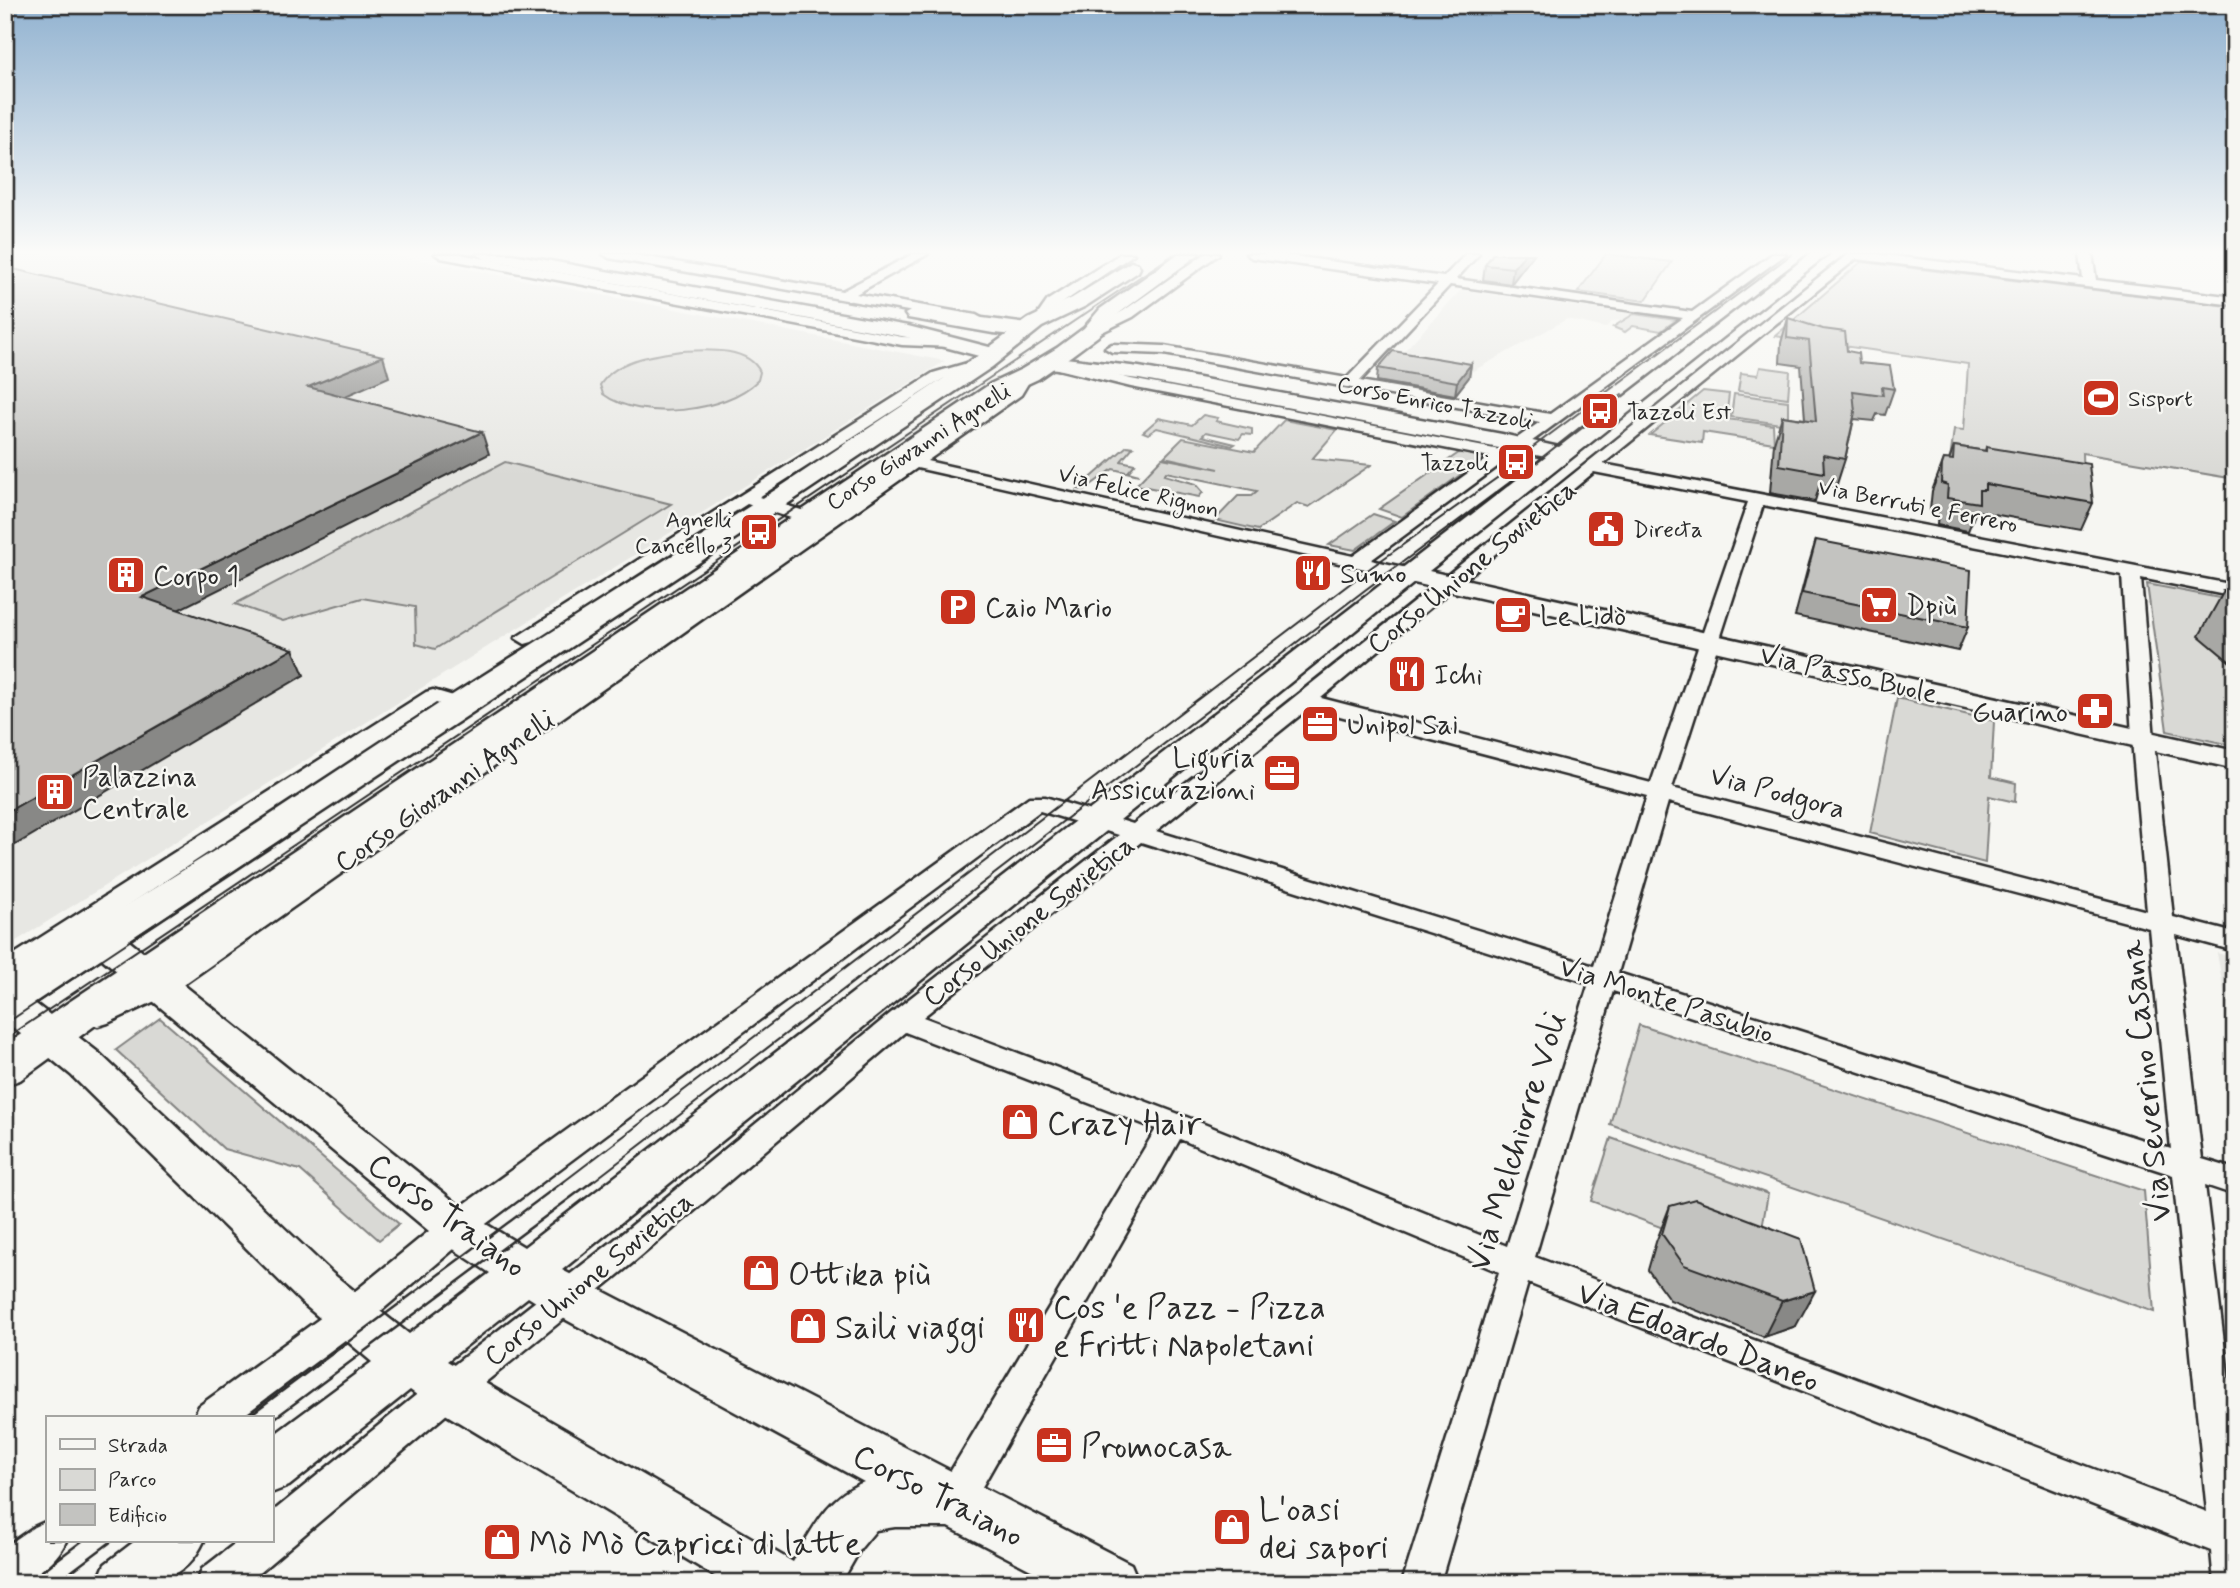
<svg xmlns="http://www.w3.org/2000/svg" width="2240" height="1588" font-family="Mynerve,sans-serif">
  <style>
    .built { fill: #e7e7e3 }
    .green { fill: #d9d9d5; stroke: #828280; stroke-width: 2 }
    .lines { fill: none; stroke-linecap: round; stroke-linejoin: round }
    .street-casing { stroke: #2b2b2b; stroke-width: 5 }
    .secondary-casing { stroke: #2b2b2b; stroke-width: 5 }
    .primary-casing { stroke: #2b2b2b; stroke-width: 5 }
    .street { fill: #f6f6f2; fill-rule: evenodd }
    .secondary { fill: #f6f6f2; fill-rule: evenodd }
    .primary { fill: #f6f6f2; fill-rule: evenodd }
    .tram-far1 { stroke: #2b2b2b; stroke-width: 2 }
    .tram { stroke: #2b2b2b; stroke-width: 2.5 }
    .wall { fill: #a8a8a5; stroke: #2b2b2b; stroke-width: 2 }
    .shaded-wall { fill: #888886; stroke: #2b2b2b; stroke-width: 2 }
    .building { fill: #c3c3c0; stroke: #2b2b2b; stroke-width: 2 }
    .labels { text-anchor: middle; stroke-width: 5; stroke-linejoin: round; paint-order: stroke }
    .far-poi-label { font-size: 23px; fill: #2b2b2b; stroke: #f6f6f2; text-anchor: start }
    .far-street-label { font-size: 23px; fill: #2b2b2b; stroke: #f6f6f2 }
    .street-label { font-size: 28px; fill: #2b2b2b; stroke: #f6f6f2 }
    .poi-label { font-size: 28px; fill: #2b2b2b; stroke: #f6f6f2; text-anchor: start }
    .near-street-label { font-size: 33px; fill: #2b2b2b; stroke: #f6f6f2 }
    .near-poi-label { font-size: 33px; fill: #2b2b2b; stroke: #f6f6f2; text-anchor: start }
  </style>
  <rect width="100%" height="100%" fill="#f6f6f2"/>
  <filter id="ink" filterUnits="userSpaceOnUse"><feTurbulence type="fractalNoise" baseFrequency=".0143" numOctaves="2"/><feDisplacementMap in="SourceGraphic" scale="14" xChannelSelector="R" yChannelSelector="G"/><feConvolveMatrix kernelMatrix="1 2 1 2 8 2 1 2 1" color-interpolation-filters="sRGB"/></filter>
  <g filter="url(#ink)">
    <!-- built -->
    <g class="built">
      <polygon points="5,254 389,254 945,361 5,948"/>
      <polygon points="1461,290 1619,312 1634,314 1625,320 1613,321 1605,328 1567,319 1464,376 1392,364"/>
      <polygon points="2217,953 2235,958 2235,1053"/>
    </g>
    <!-- green -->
    <g class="green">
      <polygon points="1606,254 1672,262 1645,301 1578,292"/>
      <polygon points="1861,262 2235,307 2235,479 2082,453 2083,485 1950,461 1954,429 1964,430 1968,364 1775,336"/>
      <polygon points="1634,314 1676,320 1661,331 1633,326 1625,332 1613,327"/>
      <path d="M681 351C705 350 748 346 760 372L758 380C726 413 640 422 603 394L600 385C617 359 652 355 681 351Z"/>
      <polygon points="1760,367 1790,371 1788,398 1738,391 1741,373 1758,375"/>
      <polygon points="1703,391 1729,394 1726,419 1773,425 1774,443 1703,432 1702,443 1650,435"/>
      <polygon points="1734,394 1788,401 1788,425 1731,417"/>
      <polygon points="1203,415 1218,418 1216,421 1252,429 1252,435 1243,434 1239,439 1206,432 1202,436 1235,444 1232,446 1157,428 1148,434 1143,432 1159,418 1192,425"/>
      <polygon points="1284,420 1337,430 1312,459 1371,465 1309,507 1297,503 1258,530 1215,520 1238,496 1251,496 1257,491 1166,472 1164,475 1196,484 1203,492 1199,497 1136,485 1162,458 1219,469 1164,457 1183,438 1254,452"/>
      <polygon points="1127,446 1133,447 1121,461 1135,464 1128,472 1139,475 1113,469 1084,490 1078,489"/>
      <polygon points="1460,452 1485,457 1402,517 1379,509"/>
      <polygon points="505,462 671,504 435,649 416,644 415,607 362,598 283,621 235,604"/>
      <polygon points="1373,514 1395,521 1355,550 1329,545"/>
      <polygon points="2147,584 2235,601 2235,746 2167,731"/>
      <polygon points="1897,698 1994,721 1991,777 2016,783 2015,802 1989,796 1985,863 1870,833"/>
      <polygon points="160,1018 399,1224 379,1240 300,1170 224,1149 116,1050"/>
      <polygon points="1639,1025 2144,1191 2154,1312 1610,1124"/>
      <polygon points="1611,1138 1768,1194 1756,1263 1591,1201"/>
    </g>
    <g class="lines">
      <defs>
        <g id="street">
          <polygon points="435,254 460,254 902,337 953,339 960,343 953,347 902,345 441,258"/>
          <polygon points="603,254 630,254 842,291 913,254 928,254 856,294 976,315 983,319 976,323 609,258"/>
          <polygon points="1120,254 1134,254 1058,306 1046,323 1036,323 1034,320 1048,300"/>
          <polygon points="1205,254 1219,254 1133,317 1096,335 1091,336 1084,332 1123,311"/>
          <path d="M1246 254H1278L1444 277 1466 254H1479L1456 279 1692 312 1772 254H1786L1371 560 1416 570 1419 574 1416 578 1410 579 917 468 170 994 108 1023 98 1026 88 1023 84 1016 88 1009 152 980 813 525 747 504 532 642 525 644 515 638 933 373 981 359 988 363 986 366 943 379 759 497 824 517 1010 389 1021 372 1026 371 1033 375 1021 395 927 461 1353 556 1490 457 1131 387 1058 369 1056 366 1063 362 1131 379 1500 450 1540 422 1164 354 1112 352 1105 348 1112 344 1164 346 1347 378 1438 284 1252 258ZM1450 285 1683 318 1550 414 1360 381Z"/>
          <path d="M1848 254H1876L2083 279 2080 254H2092L2096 280 2235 297V305L1856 259 1603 464 2235 585V597L2141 578 2155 752 2173 917 2235 933V951L2176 935 2202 1159 2235 1169V1195L2205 1185 2235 1434V1583H2214L2211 1551 1528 1283 1440 1583H1402L1499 1272 1180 1139 966 1515 953 1521 940 1515 934 1502 940 1489 1156 1129 905 1032 635 1261 461 1402 247 1583H197L202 1569 238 1541H271V1513L437 1378 613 1241 891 1013 1119 835 1040 811 467 1238 361 1328 240 1418H194L199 1406 337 1306 445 1218 1029 797H1045L1133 824C1373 637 1609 444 1848 254ZM1594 472 1748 502 1651 783 1321 698ZM1763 505 2122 575 2133 752 2147 911 1672 788ZM1309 708 1647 796 1594 966 1156 831ZM1668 802 2149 928 2171 1149 1618 973ZM1141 842 1589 983 1507 1246 1184 1116 923 1017ZM1613 991 2173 1175 2207 1512 1535 1257Z"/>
          <polygon points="433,690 467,700 470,704 467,708 460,710 436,703 14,980 5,982 5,960 426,692"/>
          <path d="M47 1521V1541H66C57 1563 29 1583 5 1583V1547L34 1527Z"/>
        </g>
        <g id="secondary">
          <polygon points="477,254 512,254 908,326 1001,350 1004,354 994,360 907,337 485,259"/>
          <path d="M1810 254H1828L1429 571 2235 751V769L1414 583 562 1270 1131 1564 1139 1583H1056L949 1527H895L876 1530 861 1548 841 1583H726L432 1406 410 1390 289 1486 271 1493V1437L372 1362 301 1302 71 1075 5 1021V988L19 991 99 1053 333 1274 409 1334 490 1273 441 1241 88 947 83 938 88 929 101 926 114 929 471 1215 524 1247 1546 457 1139 379 1049 368 1039 362 1042 358 1049 356 1139 367 1502 434 1559 447ZM528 1297 550 1311 864 1482C826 1497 813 1529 793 1562L447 1361Z"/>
          <polygon points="914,309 1027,324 1036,330 1027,336 993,333 908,318 905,314"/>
          <path d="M135 1541H204C182 1588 145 1583 97 1583L105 1564Z"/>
        </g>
        <g id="primary">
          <polygon points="1178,254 1199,254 1114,317 1098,336 1071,356 1038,379 1006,394 156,981 20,1080 5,1085 5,1045 990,384 1022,369 1057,348 1084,328 1100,309"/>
          <polygon points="1131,262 1138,264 1140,268 1138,272 1086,306 1042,327 992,367 801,495 20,1012 5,1016 5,981 246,831 449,697 783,485 976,357 1028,319 1072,298"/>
        </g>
      </defs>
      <!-- street casing -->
      <use href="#street" class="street-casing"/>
      <!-- secondary casing -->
      <use href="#secondary" class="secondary-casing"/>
      <!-- primary casing -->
      <use href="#primary" class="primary-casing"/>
      <!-- street -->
      <use href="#street" class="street"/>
      <!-- secondary -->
      <use href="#secondary" class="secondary"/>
      <!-- primary -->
      <use href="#primary" class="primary"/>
      <!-- tram-far1 -->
      <g class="tram-far1">
        <polyline points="5,1024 290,834"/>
        <polyline points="5,1039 1174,254"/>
        <polyline points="562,1183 1373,566 1511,468 1533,447 1792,254"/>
        <polyline points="591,1183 1365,590 1525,471 1622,394"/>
      </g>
      <!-- tram -->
      <g class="tram">
        <polyline points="246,1418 564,1181"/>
        <polyline points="271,1421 593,1181"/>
        <polyline points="26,1583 82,1541"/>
        <polyline points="56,1583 112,1541"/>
      </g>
    </g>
    <!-- wall -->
    <g class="wall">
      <polygon points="1492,254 1534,254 1511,284 1483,280 1485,265 1491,256"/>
      <polygon points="1788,318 1847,351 1859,363 1894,389 1885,415 1877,414 1874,421 1854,419 1845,459 1836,487 1820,484 1815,501 1770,493 1774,443 1782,416 1805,419 1801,366 1780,363 1781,343"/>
      <polygon points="1471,364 1469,377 1455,395 1377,381 1378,368"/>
      <polygon points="1954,446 1985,451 1986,447 2093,503 2081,530 1976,511 1968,531 1937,525 1938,511 1930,510 1932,491 1944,459 1949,460"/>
      <polygon points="1816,540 1968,627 1958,651 1795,616 1809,563"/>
      <polygon points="2224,591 2235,591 2235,666 2199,636"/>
      <polygon points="1670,1206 1801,1239 1796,1326 1764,1337 1670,1300 1648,1270 1656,1242"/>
    </g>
    <!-- shaded-wall -->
    <g class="shaded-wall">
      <polygon points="1525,254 1534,254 1511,284 1513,268"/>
      <polygon points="383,356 389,377 316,409 308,387"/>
      <polygon points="1471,364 1469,377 1455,395 1457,382"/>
      <polygon points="482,432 489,454 154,622 142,597"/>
      <polygon points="293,649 304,675 5,851 5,813"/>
      <polygon points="1815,1291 1796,1326 1764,1337 1782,1301"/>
    </g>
    <!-- building -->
    <g class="building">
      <polygon points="1493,254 1525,254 1513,268 1485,265"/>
      <polygon points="5,267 383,356 308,387 482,432 142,597 293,649 5,813"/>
      <polygon points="1788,318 1823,329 1845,332 1847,351 1858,353 1859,363 1890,366 1894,389 1882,387 1883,395 1853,391 1855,412 1845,459 1823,455 1824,473 1779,465 1782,416 1816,421 1809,341 1787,338"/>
      <polygon points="1393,351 1471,364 1457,382 1378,368"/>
      <polygon points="1954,446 1986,451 1986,447 2089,464 2093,503 1985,484 1985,490 1979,490 1979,503 1947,498 1948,485 1941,483 1942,465 1944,459 1953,460"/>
      <polygon points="1816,540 1971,570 1968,627 1802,593"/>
      <polygon points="2224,591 2235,591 2235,599"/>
      <polygon points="1695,1199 1801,1239 1815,1291 1782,1301 1684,1265 1662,1234 1670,1206"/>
    </g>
  </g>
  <!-- sky -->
  <linearGradient id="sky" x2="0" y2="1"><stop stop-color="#91b2d0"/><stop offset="0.53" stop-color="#fbfbf9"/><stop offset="1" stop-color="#fbfbf9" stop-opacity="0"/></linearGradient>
  <rect width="2240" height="476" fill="url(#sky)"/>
  <!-- icons -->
  <defs>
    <symbol id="stadium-square" viewBox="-11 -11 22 22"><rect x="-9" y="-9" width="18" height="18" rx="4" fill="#c8321e" stroke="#f6f6f2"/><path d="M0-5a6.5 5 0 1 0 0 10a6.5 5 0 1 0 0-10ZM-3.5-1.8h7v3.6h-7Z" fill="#fff"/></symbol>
    <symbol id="bus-square" viewBox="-11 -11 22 22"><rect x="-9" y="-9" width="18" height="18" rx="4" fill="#c8321e" stroke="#f6f6f2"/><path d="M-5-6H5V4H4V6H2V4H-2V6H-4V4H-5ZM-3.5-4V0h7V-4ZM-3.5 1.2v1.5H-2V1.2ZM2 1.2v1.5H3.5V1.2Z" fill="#fff"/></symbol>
    <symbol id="civic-square" viewBox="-11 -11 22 22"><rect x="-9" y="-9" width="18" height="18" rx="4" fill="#c8321e" stroke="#f6f6f2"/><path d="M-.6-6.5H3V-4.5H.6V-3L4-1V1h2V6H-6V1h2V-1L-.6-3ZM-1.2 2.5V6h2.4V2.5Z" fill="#fff"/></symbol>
    <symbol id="restaurant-square" viewBox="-11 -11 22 22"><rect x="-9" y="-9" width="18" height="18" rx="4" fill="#c8321e" stroke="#f6f6f2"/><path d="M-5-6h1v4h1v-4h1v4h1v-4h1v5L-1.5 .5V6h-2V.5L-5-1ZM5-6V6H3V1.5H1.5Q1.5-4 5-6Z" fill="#fff"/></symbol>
    <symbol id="building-square" viewBox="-11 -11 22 22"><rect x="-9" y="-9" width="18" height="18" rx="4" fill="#c8321e" stroke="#f6f6f2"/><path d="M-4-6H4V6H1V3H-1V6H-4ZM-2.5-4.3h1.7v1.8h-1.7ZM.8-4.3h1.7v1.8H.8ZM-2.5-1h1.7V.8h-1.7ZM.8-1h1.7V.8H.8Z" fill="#fff"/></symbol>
    <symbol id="supermarket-square" viewBox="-11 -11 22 22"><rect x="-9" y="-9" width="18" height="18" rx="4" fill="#c8321e" stroke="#f6f6f2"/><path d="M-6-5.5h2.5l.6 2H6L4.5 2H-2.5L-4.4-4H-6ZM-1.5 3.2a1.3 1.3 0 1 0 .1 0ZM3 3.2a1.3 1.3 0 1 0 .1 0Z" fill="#fff"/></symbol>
    <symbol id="parking-square" viewBox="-11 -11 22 22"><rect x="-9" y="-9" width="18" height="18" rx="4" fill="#c8321e" stroke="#f6f6f2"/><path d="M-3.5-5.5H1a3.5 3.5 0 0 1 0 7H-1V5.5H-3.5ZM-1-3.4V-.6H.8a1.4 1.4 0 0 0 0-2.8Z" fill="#fff"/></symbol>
    <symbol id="cafe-square" viewBox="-11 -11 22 22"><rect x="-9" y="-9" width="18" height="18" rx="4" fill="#c8321e" stroke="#f6f6f2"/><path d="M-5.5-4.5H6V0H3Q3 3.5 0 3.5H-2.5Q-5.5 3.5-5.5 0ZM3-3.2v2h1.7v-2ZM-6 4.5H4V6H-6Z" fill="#fff"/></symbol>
    <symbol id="pharmacy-square" viewBox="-11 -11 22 22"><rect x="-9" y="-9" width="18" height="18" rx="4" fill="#c8321e" stroke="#f6f6f2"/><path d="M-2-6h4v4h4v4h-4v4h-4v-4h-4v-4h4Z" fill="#fff"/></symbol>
    <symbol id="office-square" viewBox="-11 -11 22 22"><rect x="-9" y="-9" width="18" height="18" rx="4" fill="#c8321e" stroke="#f6f6f2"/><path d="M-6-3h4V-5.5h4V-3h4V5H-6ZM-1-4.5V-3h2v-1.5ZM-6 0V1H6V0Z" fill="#fff"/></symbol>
    <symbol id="shop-square" viewBox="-11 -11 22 22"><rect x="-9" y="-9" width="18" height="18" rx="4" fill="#c8321e" stroke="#f6f6f2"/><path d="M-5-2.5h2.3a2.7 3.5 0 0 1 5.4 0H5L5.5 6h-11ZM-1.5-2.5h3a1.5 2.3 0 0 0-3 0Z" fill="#fff"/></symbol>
  </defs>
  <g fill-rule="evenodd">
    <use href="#stadium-square" x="2079" y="376" width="44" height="44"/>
    <use href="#bus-square" x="1578" y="389" width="44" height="44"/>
    <use href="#bus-square" x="1494" y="440" width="44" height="44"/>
    <use href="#civic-square" x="1584" y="507" width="44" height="44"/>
    <use href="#bus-square" x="737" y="510" width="44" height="44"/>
    <use href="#restaurant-square" x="1291" y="551" width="44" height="44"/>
    <use href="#building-square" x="104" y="553" width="44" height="44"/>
    <use href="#supermarket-square" x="1857" y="583" width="44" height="44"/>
    <use href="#parking-square" x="936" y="585" width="44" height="44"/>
    <use href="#cafe-square" x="1491" y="593" width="44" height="44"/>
    <use href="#restaurant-square" x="1385" y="652" width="44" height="44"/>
    <use href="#pharmacy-square" x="2073" y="689" width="44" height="44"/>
    <use href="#office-square" x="1298" y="702" width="44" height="44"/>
    <use href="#office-square" x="1260" y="751" width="44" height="44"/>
    <use href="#building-square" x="33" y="770" width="44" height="44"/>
    <use href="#shop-square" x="998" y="1100" width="44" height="44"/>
    <use href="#shop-square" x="739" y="1251" width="44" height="44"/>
    <use href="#restaurant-square" x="1004" y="1303" width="44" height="44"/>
    <use href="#shop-square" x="786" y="1304" width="44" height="44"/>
    <use href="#office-square" x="1032" y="1423" width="44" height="44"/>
    <use href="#shop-square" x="1210" y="1505" width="44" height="44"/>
    <use href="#shop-square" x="480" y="1520" width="44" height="44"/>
  </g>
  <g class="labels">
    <!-- far-poi labels -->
    <g class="far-poi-label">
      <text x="2128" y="406">Sisport</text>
      <text x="1627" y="419">Tazzoli Est</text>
      <text x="1489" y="470" text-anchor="end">Tazzoli</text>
      <text x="732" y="527" text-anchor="end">Agnelli<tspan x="732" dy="26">Cancello 3</tspan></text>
      <text x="1633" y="537">Directa</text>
    </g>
    <!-- far-street labels -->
    <g class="far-street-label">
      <text transform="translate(1435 402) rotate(11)" y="8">Corso Enrico Tazzoli</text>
      <text transform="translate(918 446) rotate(-33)" y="8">Corso Giovanni Agnelli</text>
      <text transform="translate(1139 491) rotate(13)" y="8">Via Felice Rignon</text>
      <text transform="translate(1918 505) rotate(11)" y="8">Via Berruti e Ferrero</text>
    </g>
    <!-- street labels -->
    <g class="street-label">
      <text transform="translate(1471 566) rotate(-39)" y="10">Corso Unione Sovietica</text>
      <text transform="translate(1849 673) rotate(13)" y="10">Via Passo Buole</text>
      <text transform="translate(444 790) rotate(-35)" y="10">Corso Giovanni Agnelli</text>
      <text transform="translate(1778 791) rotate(15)" y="10">Via Podgora</text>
      <text transform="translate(1028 920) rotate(-38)" y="10">Corso Unione Sovietica</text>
      <text transform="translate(1667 999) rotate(18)" y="10">Via Monte Pasubio</text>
      <text transform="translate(588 1278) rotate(-39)" y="10">Corso Unione Sovietica</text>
    </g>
    <!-- poi labels -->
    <g class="poi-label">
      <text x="1340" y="583">Sumo</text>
      <text x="153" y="585">Corpo 1</text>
      <text x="1906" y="615">Dpiù</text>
      <text x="985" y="617">Caio Mario</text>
      <text x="1540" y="625">Le Lidò</text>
      <text x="1434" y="684">Ichi</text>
      <text x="2068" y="721" text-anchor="end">Guarino</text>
      <text x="1347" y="734">Unipol Sai</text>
      <text x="1255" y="767" text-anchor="end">Liguria<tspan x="1255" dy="32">Assicurazioni</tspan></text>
      <text x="82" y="786">Palazzina<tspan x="82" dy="32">Centrale</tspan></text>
    </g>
    <!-- near-street labels -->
    <g class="near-street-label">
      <text transform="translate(2144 1081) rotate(-96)" y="12">Via Severino Casana</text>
      <text transform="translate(1515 1141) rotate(-73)" y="12">Via Melchiorre Voli</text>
      <text transform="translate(448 1214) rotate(36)" y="12">Corso Traiano</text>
      <text transform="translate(1699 1335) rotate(21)" y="12">Via Edoardo Daneo</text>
      <text transform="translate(939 1494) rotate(27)" y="12">Corso Traiano</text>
    </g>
    <!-- near-poi labels -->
    <g class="near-poi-label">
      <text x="1047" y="1134">Crazy Hair</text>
      <text x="788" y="1285">Ottika più</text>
      <text x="1053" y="1318">Cos 'e Pazz - Pizza<tspan x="1053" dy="38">e Fritti Napoletani</tspan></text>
      <text x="835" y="1338">Saili viaggi</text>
      <text x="1081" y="1457">Promocasa</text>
      <text x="1259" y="1520">L'oasi<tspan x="1259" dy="38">dei sapori</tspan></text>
      <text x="529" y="1554">Mò Mò Capricci di latte</text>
    </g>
  </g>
  <!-- margin -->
  <rect width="2240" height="1588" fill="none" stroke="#f6f6f2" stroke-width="28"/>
  <rect x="14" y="14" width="2212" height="1560" fill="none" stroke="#2b2b2b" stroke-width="2.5" filter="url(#ink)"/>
  <!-- legend -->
  <rect x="46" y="1416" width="228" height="126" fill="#f6f6f2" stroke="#a5a5a2" stroke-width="2"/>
  <rect x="60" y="1439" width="35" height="10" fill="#f6f6f2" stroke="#a5a5a2" stroke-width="2"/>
  <text x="108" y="1452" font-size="21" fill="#2b2b2b">Strada</text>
  <rect x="60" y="1469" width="35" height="21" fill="#d9d9d5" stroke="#a5a5a2" stroke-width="2"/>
  <text x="108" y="1486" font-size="21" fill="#2b2b2b">Parco</text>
  <rect x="60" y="1504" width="35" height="21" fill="#c3c3c0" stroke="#a5a5a2" stroke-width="2"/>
  <text x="108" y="1522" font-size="21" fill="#2b2b2b">Edificio</text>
</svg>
